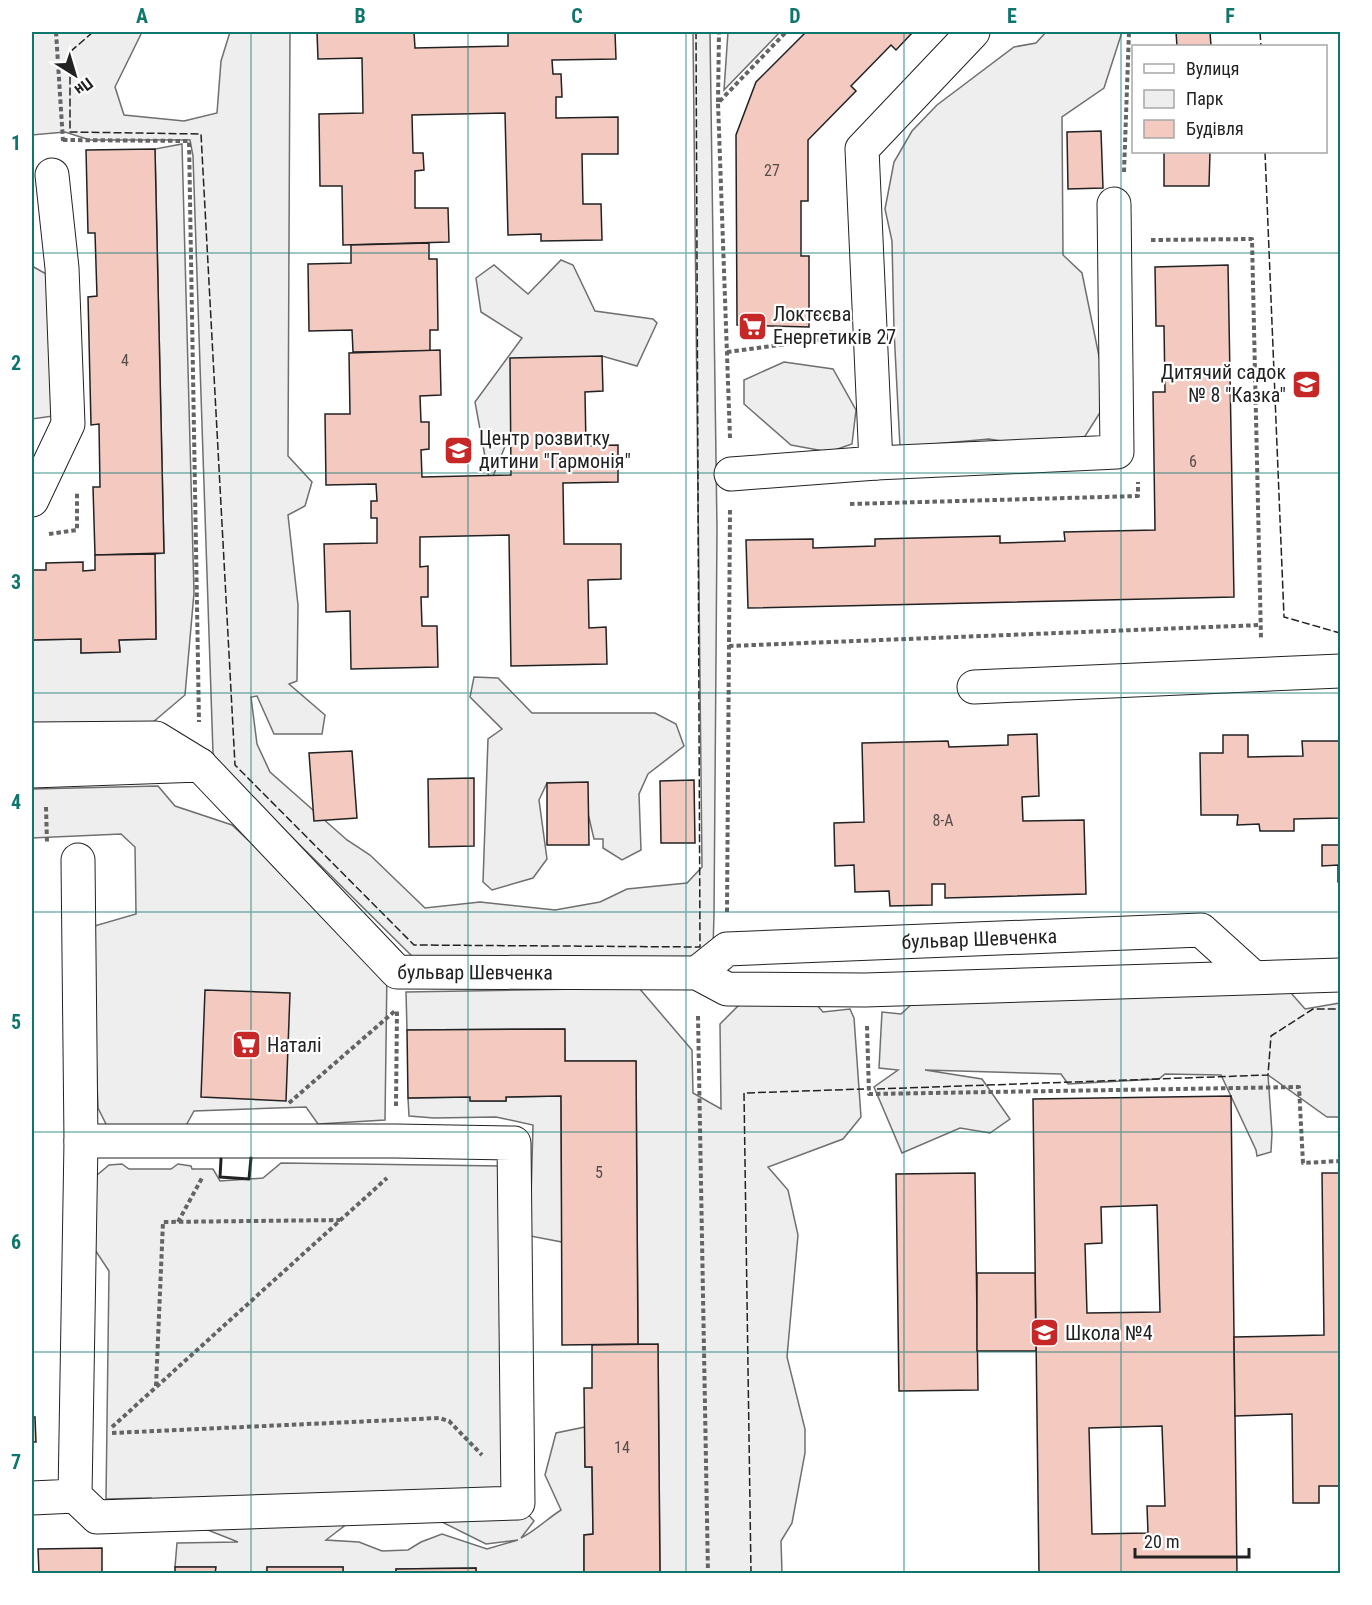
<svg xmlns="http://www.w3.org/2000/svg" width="1372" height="1605" font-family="'Roboto Condensed',sans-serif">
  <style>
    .green { fill: #eee; stroke: #6f6f6f; stroke-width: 1.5; fill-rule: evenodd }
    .building { fill: #f3c9c0; stroke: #222; stroke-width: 1.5; fill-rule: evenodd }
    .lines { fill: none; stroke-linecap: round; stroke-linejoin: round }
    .minor-casing { stroke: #222; stroke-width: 35 }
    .path { stroke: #646464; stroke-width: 4; stroke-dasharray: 4.5 3; stroke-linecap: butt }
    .minor { stroke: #fff; stroke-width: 33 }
    .fence { stroke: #222; stroke-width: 1.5; stroke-dasharray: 8 3; stroke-linecap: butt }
    .wall { stroke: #222; stroke-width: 3 }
    .grid { fill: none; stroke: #0f766e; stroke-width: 1.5; stroke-opacity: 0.55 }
    .labels { text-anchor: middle; stroke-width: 4.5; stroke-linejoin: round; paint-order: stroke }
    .number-label { font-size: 16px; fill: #564c4a }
    .poi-label { font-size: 20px; fill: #222; stroke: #fff; text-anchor: start }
    .street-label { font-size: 20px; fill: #222; stroke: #fff }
    .neatline { fill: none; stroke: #0f766e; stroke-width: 2 }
    .grid-label { font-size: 20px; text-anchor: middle; font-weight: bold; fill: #0f766e }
  </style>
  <rect width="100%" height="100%" fill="#fff"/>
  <!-- green -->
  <g class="green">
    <polygon points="32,32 142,32 115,87 124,115 184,121 217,113 221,61 230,32 290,32 288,456 312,482 305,506 288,515 298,605 297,681 289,684 325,715 322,734 274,734 257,696 251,697 257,744 270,772 347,840 370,855 425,908 480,902 555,910 600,902 627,889 687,883 702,867 693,32 710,32 717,529 714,915 713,948 697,961 413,957 217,763 213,753 193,156 190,140 90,140 65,132 32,135"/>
    <polygon points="728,32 780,32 724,90"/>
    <polygon points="1046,32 1122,32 1104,88 1062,117 1063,255 1082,273 1108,400 1075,452 989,439 900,447 894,330 892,241 885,209 894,162 912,131 937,105 1014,47 1036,43"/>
    <polygon points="182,144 194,593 185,695 146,728 32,731 32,640 81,639 81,653 120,651 119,640 156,639 155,554 164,553 155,149"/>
    <polygon points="561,260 573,265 595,311 653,319 657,323 637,366 602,356 531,381 490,484 475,402 522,338 481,312 476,278 494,265 528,294"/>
    <polygon points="32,266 55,279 60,415 32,419"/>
    <polygon points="784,362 833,369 856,410 852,444 829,452 791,445 744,404 744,380"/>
    <polygon points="474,677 498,678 532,713 655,713 676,724 684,746 648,774 639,794 641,850 622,860 603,848 603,839 594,839 581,784 547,783 539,800 547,859 533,878 492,890 483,882 488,739 502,729 470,697"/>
    <polygon points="158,786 175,806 232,825 387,970 385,1120 318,1124 306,1107 194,1111 183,1131 108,1128 98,1108 91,927 136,914 135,847 121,834 32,838 32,789"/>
    <polygon points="639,988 692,1050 693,1093 721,1109 720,1024 740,1004 815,1003 823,1012 850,1009 854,1018 861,1117 843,1139 768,1167 788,1190 798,1235 787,1357 805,1429 805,1453 792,1523 781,1541 782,1573 660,1573 658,1345 638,1344 636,1061 565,1061 564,1029 407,1030 406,992"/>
    <polygon points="1291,993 1305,1009 1340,1003 1340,1117 1327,1117 1268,1075 1272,1133 1271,1152 1257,1156 1256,1150 1221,1075 1165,1074 1159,1079 1068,1084 1061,1074 925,1070 982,1079 1010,1119 990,1133 960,1128 902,1153 874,1087 898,1070 879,1068 882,1012 901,1014 915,1001"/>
    <polygon points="561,1096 562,1242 530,1236 533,1125 496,1117 434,1118 409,1116 408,1098 470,1097 471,1101 506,1101 506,1097"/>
    <path d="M281 1163 503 1166 518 1503 534 1521 521 1538C535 1531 547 1519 561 1510L545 1475 556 1433 585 1427V1467H592L593 1534 584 1535V1572L476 1574V1568L396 1569V1573L343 1574V1567H267V1573L215 1574V1567H175L177 1543 238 1542 165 1513 151 1498 106 1499 109 1271 64 1203 109 1165 122 1164 129 1169H171L178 1164 191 1166 192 1169H213L220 1181 263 1178ZM373 1504 422 1512 486 1544 518 1540 487 1549 442 1534 421 1542 408 1550 382 1551 359 1542 326 1540Z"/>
  </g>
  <!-- building -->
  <g class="building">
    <polygon points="317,32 414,32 415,48 508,46 508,32 615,32 616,59 552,60 553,74 561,74 562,97 556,97 556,118 618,117 618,154 582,154 583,204 601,204 602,240 541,241 541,234 508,235 505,113 412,115 413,153 423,153 424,170 415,171 415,208 448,208 449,242 343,245 342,186 320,186 319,114 363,113 362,58 318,59"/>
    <polygon points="806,32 913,32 896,50 891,45 851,86 856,91 808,140 808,201 801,201 801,256 809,256 809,327 737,325 736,135 756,82"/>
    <polygon points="1176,32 1210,32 1211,46 1177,46"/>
    <polygon points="1101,131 1103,188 1068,189 1067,132"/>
    <polygon points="155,149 164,553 95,555 93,487 100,487 99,424 91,425 88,297 97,296 95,233 88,233 86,150"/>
    <polygon points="1164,152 1210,152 1209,186 1164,186"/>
    <polygon points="429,243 429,259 437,259 438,330 430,330 430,351 353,352 352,330 309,331 308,264 351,263 351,245"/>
    <polygon points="1228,265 1234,597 748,608 746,540 813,539 813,548 875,546 875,539 1000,536 1000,543 1065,541 1064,532 1155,530 1153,392 1165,392 1164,326 1156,326 1155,267"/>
    <polygon points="440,350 441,395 420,396 421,422 429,422 429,449 421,450 422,477 511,475 510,358 602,356 603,391 585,392 586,446 618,445 618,482 563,483 564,544 621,544 621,579 588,580 589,628 606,627 607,664 511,666 509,535 420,537 420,567 428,566 428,597 421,597 422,626 437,626 438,667 351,669 350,611 326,612 324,544 377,543 377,518 371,518 371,501 377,501 376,484 326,485 325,414 350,414 349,353"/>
    <polygon points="155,554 156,639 119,640 120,652 81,653 81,639 32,640 32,570 46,570 46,563 83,562 83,571 95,570 95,555"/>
    <polygon points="1037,734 1039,796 1022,797 1023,821 1084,820 1086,894 945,898 945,884 932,884 932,905 890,906 889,891 855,892 854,865 835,866 834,823 864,822 862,743 948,741 949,747 1008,745 1008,735"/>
    <polygon points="1223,735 1248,735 1248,757 1303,756 1302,741 1340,741 1340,818 1294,819 1294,831 1260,831 1259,824 1237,825 1238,815 1201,815 1200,753 1223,753"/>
    <polygon points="352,751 357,818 314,821 309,753"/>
    <polygon points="474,778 474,846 429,847 428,779"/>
    <polygon points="694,780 695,843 661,843 660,781"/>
    <polygon points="588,782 589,845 547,845 547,783"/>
    <polygon points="1322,845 1340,845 1340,882 1338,882 1338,865 1322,866"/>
    <polygon points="205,990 290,993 286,1101 201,1097"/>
    <polygon points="565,1029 565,1061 636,1061 638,1344 562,1345 561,1096 506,1097 506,1101 470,1101 470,1097 408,1098 407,1030"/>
    <path d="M1231 1096 1237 1574H1039L1033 1099ZM1157 1205 1160 1312 1087 1313 1085 1244 1102 1243 1101 1207ZM1162 1426 1165 1506H1147L1148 1533 1092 1534 1089 1428Z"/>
    <polygon points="975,1173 978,1390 899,1391 896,1174"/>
    <polygon points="1322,1173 1340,1173 1340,1486 1319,1486 1319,1503 1293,1503 1292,1414 1235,1416 1234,1337 1324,1335"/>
    <polygon points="977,1273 1035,1273 1036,1351 977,1351"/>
    <polygon points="658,1344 660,1574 523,1574 584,1572 584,1535 593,1534 592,1467 585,1467 584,1388 592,1388 592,1345"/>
    <polygon points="32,1417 35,1417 36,1442 32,1442"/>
    <polygon points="102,1548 102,1574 39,1574 38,1549"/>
    <polygon points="175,1567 216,1567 215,1574 116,1574 175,1573"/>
    <rect x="267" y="1567" width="76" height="7"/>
    <polygon points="476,1568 476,1574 396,1574 396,1569"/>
  </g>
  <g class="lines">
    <defs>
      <g id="minor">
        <polyline points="876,463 1117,452 1114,204"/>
        <polyline points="731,474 876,463 862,149 973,32"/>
        <polyline points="32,500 68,424 62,268 52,175"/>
        <polyline points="974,687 1340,671"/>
        <polyline points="32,739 156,738 200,765"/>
        <path id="s1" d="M32 771 200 765 397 972 697 973 727 989 865 990 1340 975"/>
        <polyline points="78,860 81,1141"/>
        <path id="s2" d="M697 973 727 949 1201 930 1253 977"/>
        <polyline points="32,1498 75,1496 97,1517 518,1503 514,1143 396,1141 81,1141 75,1496"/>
      </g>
    </defs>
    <!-- minor casing -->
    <use href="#minor" class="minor-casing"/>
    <!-- path -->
    <g class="path">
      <polyline points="56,32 63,141"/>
      <polyline points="718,102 719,32"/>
      <polyline points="63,140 189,141 199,722"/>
      <polyline points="1124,172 1129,32"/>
      <polyline points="1151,240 1252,239 1261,638"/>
      <polyline points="727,352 831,338 831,330"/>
      <polyline points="730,438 718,103 786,32"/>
      <polyline points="850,504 1138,496 1138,482"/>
      <polyline points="49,534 77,530 77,492"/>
      <polyline points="729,646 1261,625"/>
      <polyline points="46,807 47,842"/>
      <polyline points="727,912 730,509"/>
      <polyline points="698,1016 708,1574"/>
      <polyline points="867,1026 869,1094 1299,1087 1303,1163 1340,1161"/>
      <polyline points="289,1103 396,1010"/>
      <polyline points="396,1106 397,1009"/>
      <polyline points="178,1222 202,1178"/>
      <polyline points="156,1386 163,1222 340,1220"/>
      <polyline points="112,1427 387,1178"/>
      <polyline points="112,1433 439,1418 449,1421 482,1455"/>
    </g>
    <!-- minor -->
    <use href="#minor" class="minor"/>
    <!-- fence -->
    <g class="fence">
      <polyline points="93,32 70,52 70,132 201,134 235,765 414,945 700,947 696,32"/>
      <polyline points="1260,32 1261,46"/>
      <polyline points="1265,152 1284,617 1340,633"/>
      <polyline points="877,1089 1268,1075 1271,1036 1313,1009 1340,1009"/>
      <polyline points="751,1574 744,1093 864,1089"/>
    </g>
    <!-- wall -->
    <polyline class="wall" points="221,1159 220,1177 249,1179 251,1158"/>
  </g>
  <!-- grid -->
  <path class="grid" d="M251 32V1574M468 32V1574M686 32V1574M904 32V1574M1121 32V1574M32 253H1340M32 473H1340M32 693H1340M32 912H1340M32 1132H1340M32 1352H1340"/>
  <!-- icons -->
  <defs>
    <symbol id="supermarket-square" viewBox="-11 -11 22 22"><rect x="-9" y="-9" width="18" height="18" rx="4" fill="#c62828" stroke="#fff"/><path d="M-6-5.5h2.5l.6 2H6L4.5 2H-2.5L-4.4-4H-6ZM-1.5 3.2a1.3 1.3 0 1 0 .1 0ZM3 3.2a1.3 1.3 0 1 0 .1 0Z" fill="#fff"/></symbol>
    <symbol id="school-square" viewBox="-11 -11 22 22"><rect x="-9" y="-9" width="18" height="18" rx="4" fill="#c62828" stroke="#fff"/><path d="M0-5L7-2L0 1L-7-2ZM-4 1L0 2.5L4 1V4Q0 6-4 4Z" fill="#fff"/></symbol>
  </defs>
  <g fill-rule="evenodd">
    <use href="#supermarket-square" x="736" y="310" width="33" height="33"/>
    <use href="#school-square" x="1290" y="368" width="33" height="33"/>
    <use href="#school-square" x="442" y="434" width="33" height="33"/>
    <use href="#supermarket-square" x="230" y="1028" width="33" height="33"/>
    <use href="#school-square" x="1028" y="1316" width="33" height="33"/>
  </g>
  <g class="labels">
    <!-- number labels -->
    <g class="number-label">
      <text x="772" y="176">27</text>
      <text x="125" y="366">4</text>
      <text x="1193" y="467">6</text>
      <text x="943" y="826">8-А</text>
      <text x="599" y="1178">5</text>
      <text x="622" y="1453">14</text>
    </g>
    <!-- poi labels -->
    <g class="poi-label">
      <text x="773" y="321">Локтєєва<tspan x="773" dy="23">Енергетиків 27</tspan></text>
      <text x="1286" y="379" text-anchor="end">Дитячий садок<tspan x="1286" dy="23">№ 8 "Казка"</tspan></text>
      <text x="479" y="445">Центр розвитку<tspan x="479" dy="23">дитини "Гармонія"</tspan></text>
      <text x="267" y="1052">Наталі</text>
      <text x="1065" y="1340">Школа №4</text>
    </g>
    <!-- street labels -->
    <g class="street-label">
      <text dy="7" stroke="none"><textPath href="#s2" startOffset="291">бульвар Шевченка</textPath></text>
      <text dy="7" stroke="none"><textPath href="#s1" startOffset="532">бульвар Шевченка</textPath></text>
    </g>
  </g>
  <!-- border -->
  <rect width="1372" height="1605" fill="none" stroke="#ffffff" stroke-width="66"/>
  <!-- legend -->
  <rect x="1132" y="45" width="195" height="108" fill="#ffffff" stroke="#a7a7a7" stroke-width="1.5"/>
  <rect x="1144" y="64" width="30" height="9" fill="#ffffff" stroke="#a7a7a7" stroke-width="1.5"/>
  <text x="1186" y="75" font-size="18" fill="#222222">Вулиця</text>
  <rect x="1144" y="90" width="30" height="18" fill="#eeeeee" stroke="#a7a7a7" stroke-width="1.5"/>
  <text x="1186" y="105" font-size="18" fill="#222222">Парк</text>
  <rect x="1144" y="120" width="30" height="18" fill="#f3c9c0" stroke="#a7a7a7" stroke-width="1.5"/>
  <text x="1186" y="135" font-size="18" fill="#222222">Будівля</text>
  <!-- north arrow -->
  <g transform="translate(75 75) rotate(143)" stroke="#ffffff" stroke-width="4.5" paint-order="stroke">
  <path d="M0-4.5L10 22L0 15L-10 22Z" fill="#222222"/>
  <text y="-9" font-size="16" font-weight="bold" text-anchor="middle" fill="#222222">Пн</text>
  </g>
  <!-- scale -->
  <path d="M1135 1548v9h114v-9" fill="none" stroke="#222222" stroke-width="3"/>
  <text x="1144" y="1548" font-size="18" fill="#222222" stroke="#ffffff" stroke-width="4.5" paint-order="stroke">20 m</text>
  <rect x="33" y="33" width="1306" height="1539" class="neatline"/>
  <g class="grid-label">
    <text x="142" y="23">A</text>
    <text x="360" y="23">B</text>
    <text x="577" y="23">C</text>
    <text x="795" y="23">D</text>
    <text x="1012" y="23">E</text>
    <text x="1230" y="23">F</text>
    <text x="16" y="150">1</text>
    <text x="16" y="370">2</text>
    <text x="16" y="589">3</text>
    <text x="16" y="809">4</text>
    <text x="16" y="1029">5</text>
    <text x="16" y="1249">6</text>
    <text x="16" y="1469">7</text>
  </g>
</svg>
